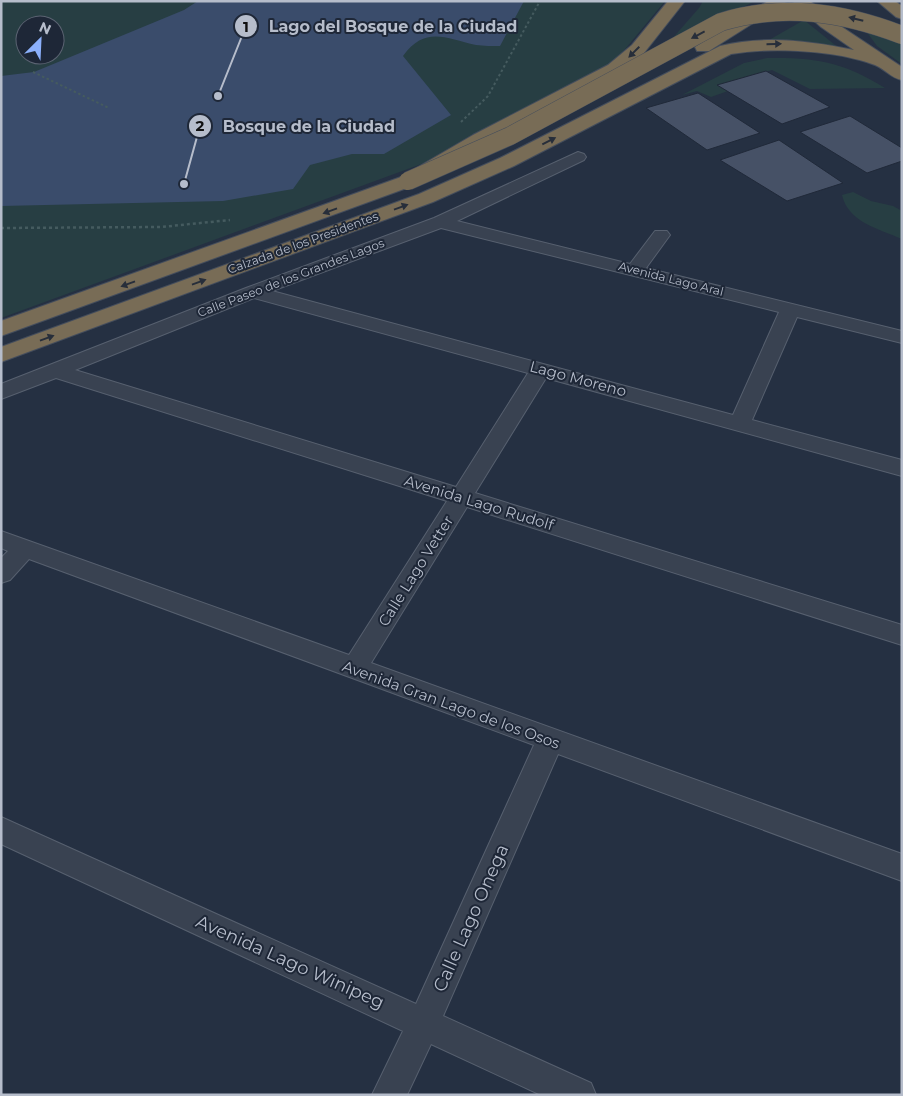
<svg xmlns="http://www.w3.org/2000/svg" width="903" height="1096" font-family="Montserrat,sans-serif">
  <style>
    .green { fill: #273e43; fill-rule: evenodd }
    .water { fill: #3a4c6b }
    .building { fill: #465166; stroke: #202939 }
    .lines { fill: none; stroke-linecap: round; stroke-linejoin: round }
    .street-casing { stroke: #57606f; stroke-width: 2 }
    .highway-casing { stroke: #444d5c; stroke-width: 2 }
    .path-far1 { stroke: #455b5f; stroke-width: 2; stroke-dasharray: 2.5 2.5; stroke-linecap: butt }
    .path { stroke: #455b5f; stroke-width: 2.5; stroke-dasharray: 3 3; stroke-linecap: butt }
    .street { fill: #394251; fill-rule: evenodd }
    .highway { fill: #786c56; fill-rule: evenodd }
    .highway-bridge-casing { stroke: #444d5c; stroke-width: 19; stroke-linecap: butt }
    .highway-bridge { stroke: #786c56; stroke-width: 18 }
    .oneway { fill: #272e3a }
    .labels { text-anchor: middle; stroke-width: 4; stroke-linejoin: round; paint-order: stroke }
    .far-street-label { font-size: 12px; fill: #b6bdcb; stroke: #1e2737 }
    .street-label { font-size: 15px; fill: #b6bdcb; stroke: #1e2737 }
    .near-street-label { font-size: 18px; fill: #b6bdcb; stroke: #1e2737 }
    .leader { fill: none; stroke: #b6bdcb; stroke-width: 2 }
    .callout-dot { fill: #b6bdcb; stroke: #1e2737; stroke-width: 2 }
    .mark-label { font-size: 15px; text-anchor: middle; font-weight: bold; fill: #111 }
    .callout-label { font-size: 16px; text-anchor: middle; font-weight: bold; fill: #b6bdcb; stroke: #1e2737; stroke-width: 4; stroke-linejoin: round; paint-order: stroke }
  </style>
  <rect width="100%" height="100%" fill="#253042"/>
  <!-- green -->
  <g class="green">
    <path d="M1 1H665L617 59 498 136 1 318ZM25 25H55V55H25Z"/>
    <polygon points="703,1 755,1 665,47 699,8"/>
    <polygon points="872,16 879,17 902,33 902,64 877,46 858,20"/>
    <polygon points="804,20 840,49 762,44"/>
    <path d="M767 58C815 57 844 62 885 88L810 89 772 70 718 85 728 91 711 97 697 91 682 95 744 63Z"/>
    <path d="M853 192 871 201 893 206 902 211V239C879 229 848 222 842 195Z"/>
  </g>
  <!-- water -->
  <path class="water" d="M198 1H524L500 46C492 46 484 46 476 45 446 39 426 25 403 56L451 115 384 154H352L310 165 293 189 223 201 1 206V76L34 72 184 10Z"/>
  <!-- building -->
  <g class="building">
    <polygon points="766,71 830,107 782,124 717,85"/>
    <polygon points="698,93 760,133 707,150 646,108"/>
    <polygon points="850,116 902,148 902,161 867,173 800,132"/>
    <polygon points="779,140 843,183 787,201 720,160"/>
  </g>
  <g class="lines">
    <defs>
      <path id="street" d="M578 152 584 154 586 157 584 160 457 221 630 264 655 231H667L670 235 646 268 902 331V343L797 317 752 420 902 460V476L546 378 475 493 902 625V645L467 507 371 663 902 854V881L558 754 443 1016 591 1083 596 1095H541L431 1044 407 1095H372L403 1031 1 844V817L416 1004 534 745 29 559 10 580 1 583V558L8 551 1 548V531L349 655 447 501 56 378 1 399V384L246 288 434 218ZM441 228 779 312 733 415 272 291ZM254 298 528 373 456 487 75 370Z"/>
      <g id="highway">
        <polygon points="668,1 685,1 644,53 620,73 487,143 415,185 1,336 1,321 401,177 473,135 608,65 632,45"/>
        <polygon points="768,1 788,1 709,51 697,51 695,47"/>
        <path d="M792 1H810L833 21 902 67V80C891 78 885 69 875 65 836 50 772 47 731 54L514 166 433 202 1 362V347L419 194 500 158 720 46C765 35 810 41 854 50L821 27Z"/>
        <polygon points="877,1 895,1 902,6 902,19 896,17"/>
      </g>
    </defs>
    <!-- street casing -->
    <use href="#street" class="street-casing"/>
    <!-- highway casing -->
    <use href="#highway" class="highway-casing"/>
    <!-- path-far1 -->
    <g class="path-far1">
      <polyline points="33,72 109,108"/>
      <polyline points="461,122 488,96 540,1"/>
    </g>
    <!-- path -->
    <polyline class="path" points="1,228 161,227 230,220"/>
    <!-- street -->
    <use href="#street" class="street"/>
    <!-- highway -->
    <use href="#highway" class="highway"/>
    <defs>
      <path id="highway-bridge" d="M408 181 510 136 721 22C783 3 842 12 902 35"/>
    </defs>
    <!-- highway-bridge casing -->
    <use href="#highway-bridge" class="highway-bridge-casing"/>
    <!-- highway-bridge -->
    <use href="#highway-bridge" class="highway-bridge"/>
  </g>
  <!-- one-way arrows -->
  <defs><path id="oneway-solid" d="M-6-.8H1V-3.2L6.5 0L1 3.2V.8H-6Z" transform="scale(1.25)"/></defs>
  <g class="oneway">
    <use href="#oneway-solid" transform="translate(856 19) rotate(-166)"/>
    <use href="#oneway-solid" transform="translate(698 35) rotate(152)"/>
    <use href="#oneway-solid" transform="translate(774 44) rotate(-1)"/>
    <use href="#oneway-solid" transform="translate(634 52) rotate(135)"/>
    <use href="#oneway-solid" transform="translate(549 141) rotate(-27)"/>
    <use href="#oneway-solid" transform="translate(401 207) rotate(-20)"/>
    <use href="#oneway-solid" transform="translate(330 211) rotate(160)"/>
    <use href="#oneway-solid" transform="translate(199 282) rotate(-20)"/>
    <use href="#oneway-solid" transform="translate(128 284) rotate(160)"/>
    <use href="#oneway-solid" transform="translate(47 338) rotate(-20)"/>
  </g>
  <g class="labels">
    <!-- far-street labels -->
    <g class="far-street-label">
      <text transform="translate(303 243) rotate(-20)" y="4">Calzada de los Presidentes</text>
      <text transform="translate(291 278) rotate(-21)" y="4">Calle Paseo de los Grandes Lagos</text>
      <text transform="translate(671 279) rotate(14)" y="4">Avenida Lago Aral</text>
    </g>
    <!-- street labels -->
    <g class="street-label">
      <text transform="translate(578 379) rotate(15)" y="5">Lago Moreno</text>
      <text transform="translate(479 503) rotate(17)" y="5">Avenida Lago Rudolf</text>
      <text transform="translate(416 571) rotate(-58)" y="5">Calle Lago Vetter</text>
      <text transform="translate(451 705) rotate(20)" y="5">Avenida Gran Lago de los Osos</text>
    </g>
    <!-- near-street labels -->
    <g class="near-street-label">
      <text transform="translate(471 918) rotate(-66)" y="6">Calle Lago Onega</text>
      <text transform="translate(290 962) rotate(24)" y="6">Avenida Lago Winipeg</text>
    </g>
  </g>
  <!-- callouts -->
  <path class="leader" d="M218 96L246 26M184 184L200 126"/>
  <g class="callout-dot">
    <circle cx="218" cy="96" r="5"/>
    <circle cx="184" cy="184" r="5"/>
    <circle cx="246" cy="26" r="12"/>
    <circle cx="200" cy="126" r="12"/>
  </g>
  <g class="mark-label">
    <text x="246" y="32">1</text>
    <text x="200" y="131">2</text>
  </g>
  <g class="callout-label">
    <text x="393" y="32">Lago del Bosque de la Ciudad</text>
    <text x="309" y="132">Bosque de la Ciudad</text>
  </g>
  <!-- border -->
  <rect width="903" height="1096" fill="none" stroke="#b6bdcb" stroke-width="5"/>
  <!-- north arrow -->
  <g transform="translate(40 40) rotate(24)"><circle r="24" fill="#1e2737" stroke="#5b6372"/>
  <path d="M0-4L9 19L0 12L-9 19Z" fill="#8cb0fb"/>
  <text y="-8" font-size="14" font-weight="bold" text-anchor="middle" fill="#b6bdcb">N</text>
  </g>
</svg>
